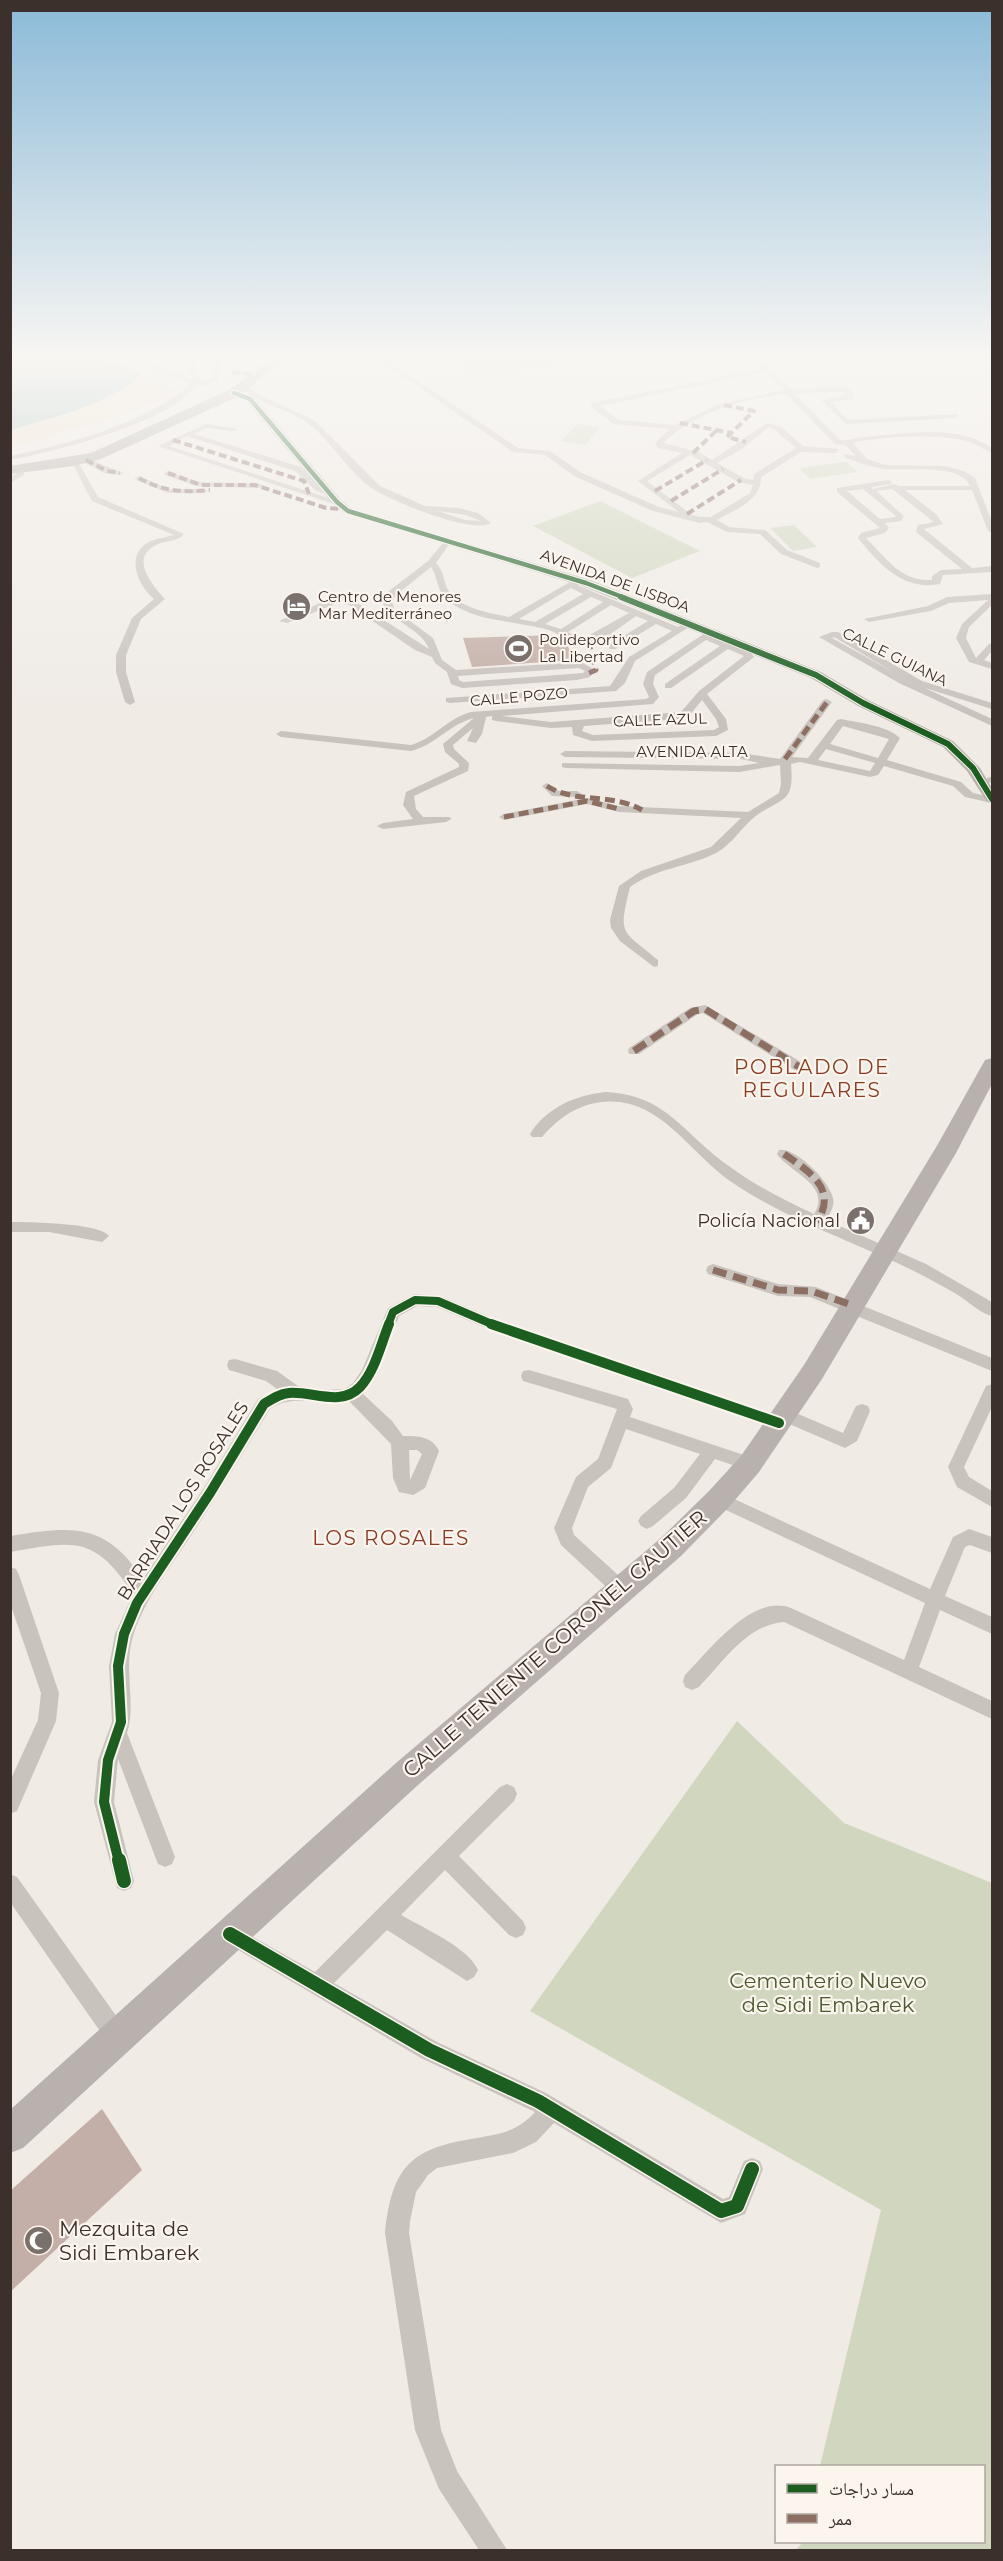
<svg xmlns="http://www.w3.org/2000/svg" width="1003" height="2561" font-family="Montserrat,'Noto Naskh Arabic',sans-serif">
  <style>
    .green { fill: #d1d6bf }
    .sand { fill: #efe3cc }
    .water { fill: #a1c2c1 }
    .building { fill: #c3afa7 }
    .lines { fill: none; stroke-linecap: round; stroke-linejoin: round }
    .street { fill: #c9c3be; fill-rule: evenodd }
    .secondary { fill: #bab3ae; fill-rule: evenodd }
    .primary { fill: #b8b1ad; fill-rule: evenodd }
    .highway { fill: #afaaa4; fill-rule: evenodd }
    .quiet-far2 { stroke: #8d6e63; stroke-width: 4; stroke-dasharray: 8 4; stroke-linecap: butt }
    .quiet-far1 { stroke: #8d6e63; stroke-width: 5; stroke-dasharray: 10 5; stroke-linecap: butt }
    .quiet { stroke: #8d6e63; stroke-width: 7; stroke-dasharray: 14 7; stroke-linecap: butt }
    .cycleway-far4-casing { stroke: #fbf5ee; stroke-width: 7 }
    .cycleway-far3-casing { stroke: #fbf5ee; stroke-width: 8 }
    .cycleway-far2-casing { stroke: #fbf5ee; stroke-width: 11 }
    .cycleway-far1-casing { stroke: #fbf5ee; stroke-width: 14 }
    .cycleway-casing { stroke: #fbf5ee; stroke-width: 17 }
    .cycleway-far4 { stroke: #1b5e20; stroke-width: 4.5 }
    .cycleway-far3 { stroke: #1b5e20; stroke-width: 6 }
    .cycleway-far2 { stroke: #1b5e20; stroke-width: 8 }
    .cycleway-far1 { stroke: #1b5e20; stroke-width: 10 }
    .cycleway { stroke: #1b5e20; stroke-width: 14 }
    .labels { text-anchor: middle; stroke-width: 4.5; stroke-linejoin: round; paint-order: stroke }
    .far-street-label { font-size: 15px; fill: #3b302b; stroke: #fbf5ee }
    .far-poi-label { font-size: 15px; fill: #3b302b; stroke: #fbf5ee; text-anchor: start }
    .poi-label { font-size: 18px; fill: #3b302b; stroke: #fbf5ee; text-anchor: end }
    .street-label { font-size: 18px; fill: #3b302b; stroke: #fbf5ee }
    .neighbourhood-label { font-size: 20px; letter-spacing: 1.5px; fill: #8c3b22; stroke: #fbf5ee }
    .near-street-label { font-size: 21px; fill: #3b302b; stroke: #fbf5ee }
    .near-park-label { font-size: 21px; fill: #4a5a2e; stroke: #fbf5ee }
    .near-poi-label { font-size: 21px; fill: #3b302b; stroke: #fbf5ee; text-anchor: start }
  </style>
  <rect width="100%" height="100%" fill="#f0ebe5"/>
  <!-- green -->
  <g class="green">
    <polygon points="498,356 527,356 540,366 473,377 456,363"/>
    <polygon points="577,424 600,427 585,445 561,441"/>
    <polygon points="846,462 858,472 810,479 799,468"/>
    <polygon points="600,501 700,551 632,578 533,526"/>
    <polygon points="794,525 817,547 793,551 770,528"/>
    <polygon points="737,1721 844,1823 992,1883 992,2550 796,2550 803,2542 984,2542 984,2466 820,2466 881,2210 530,2011"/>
  </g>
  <!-- sand -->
  <path class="sand" d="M140 375 171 387 175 390 165 399 93 425 71 428 47 438 11 446V430C53 417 107 406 140 375Z"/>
  <!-- water -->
  <g class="water">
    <path d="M11 356H97L139 372 140 375C107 406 53 417 11 430Z"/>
    <polygon points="527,356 563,356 571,361 543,368"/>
  </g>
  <!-- building -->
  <g class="building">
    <polygon points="555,635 565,641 575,660 472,667 463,638"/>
    <polygon points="102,2109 142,2170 10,2292 10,2191"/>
  </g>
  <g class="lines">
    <!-- street -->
    <g class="street">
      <path d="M123 356H132L193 380 188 372 190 356H196V372L201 382 212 378 216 356H222L218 381 200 387 196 386C168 423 57 451 10 460V456C73 443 140 425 190 385L183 380Z"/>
      <path d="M318 356H335L396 366 518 448 550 451 582 473 659 507 679 512 638 481 682 453 658 448 655 443 670 429 614 424 591 407V403L762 369 750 356H757L790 389 826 387 850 388 854 399 831 402 848 420 959 414 956 418 846 424 821 400 846 395 845 392 794 393 840 440C848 441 856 438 864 437 905 434 956 423 992 448V453C982 449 974 442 962 440 935 434 880 436 853 443L867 459 885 465 944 466 964 471 975 478 992 522V533L988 531 972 490H905L937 515 943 524 924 529 972 568 992 566V572L943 575 940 584C903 591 880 565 858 538L861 533 880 528 837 492V488L888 480 892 482 891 484 871 487 873 489 894 484 899 486H970C961 463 906 471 886 469 873 468 858 462 845 458V454L856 456 846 446 835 444 786 394C742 399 696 412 663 443L699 452 712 460 767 423 781 427 803 446 839 449 836 453 801 452 761 477C761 501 736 509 717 520L729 527 765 530 787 550 820 563V567L817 568 781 554 760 534 727 532 707 522 700 523 653 511 576 477 545 455 513 452 392 369ZM765 372 783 390 717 405 675 425 619 420 600 406ZM769 427 775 430 796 448 754 474 753 480 744 478 717 463 742 449ZM690 455 738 482 753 485 750 493 711 517H700L692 515 647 481ZM863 489 896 516 895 517 880 519 847 491ZM892 489 934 522 918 525 916 532 962 569 941 570 932 576V580C901 582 886 558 866 538L885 533 889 528 885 523 901 521 904 516 876 491Z"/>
      <polygon points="396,356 409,356 387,362 384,360"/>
      <polygon points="232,370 258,373 262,375 258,377 230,373"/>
      <path d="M244 385 258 394 314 420 380 486 425 506 459 508 478 513 491 523C473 535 388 500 370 487 347 470 332 442 309 424 288 408 259 406 240 387ZM438 511 466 515 481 521 465 520Z"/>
      <polygon points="206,424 238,429 234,431 207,428 194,434 301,467 322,487 334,494 330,496 316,491 295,471 187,436 169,446 341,502 334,504 158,446"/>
      <polygon points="86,458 124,473 120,475 104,473 83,462 82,460"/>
      <path d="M71 460H77L98 497 184 534C177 542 167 540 158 544 128 557 152 585 165 599L141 619 126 655V672L135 702 130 705 125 702 116 672V655L132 618 154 599C137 585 124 553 151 541 158 538 167 537 174 535L92 501Z"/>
      <polygon points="17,467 23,467 24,475 10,483 10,477 16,474"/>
      <polygon points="168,471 197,482 260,484 264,486 260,488 196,486 165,475 164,473"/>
      <polygon points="139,476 169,489 204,489 208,491 204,493 168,493 136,480 135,478"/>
      <path d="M448 537 452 540 436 563C445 572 443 584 450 593 462 609 491 613 509 617L577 578 581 581 577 585 678 627 689 621 694 624 635 661 625 683 616 691 450 703 446 702V698L610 686 629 657 672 631 656 624 615 649H609V645L648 621 636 616C621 626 602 643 583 644 570 644 560 634 549 630 516 620 475 623 447 600 437 592 438 577 431 567L396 595 392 602 395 610 433 638 442 660 456 670 581 662 595 670 590 677 577 680 462 688 451 684 447 672 435 663 432 657 415 650 343 601 287 623 279 621 334 597 345 595 429 649C421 628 392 623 382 602L389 591 428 561ZM571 588 583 594 535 622 519 619ZM591 597 603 602 561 629 545 624ZM611 605 629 613 586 637 579 638 568 632ZM579 668 585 671 583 673 463 682 459 680 458 676Z"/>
      <polygon points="992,594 992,605 969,627 966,638 976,658 989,644 992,643 992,651 984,660 992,663 992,669 969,662 956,638 962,624 988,600 949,603 931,611 869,622 864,619 928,606 947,597"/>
      <path d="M711 629 716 632 712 636 749 651 754 657 707 694 726 719 728 730 716 736 592 741 573 735 572 727 551 728 496 721 492 720V716L486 717 482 734 476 743 467 741 473 728 453 745 454 749 469 763 468 771 414 796 416 809 423 817H450L451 819 446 822 383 829 377 826 383 823 413 819 403 805 406 792 459 767V764L445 752 443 744 474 718C450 724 435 745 411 751L281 737 276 734 281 731 411 745C433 739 448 718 471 712L646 699 649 697 643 684 647 672ZM706 640 720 646 665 684V688H671L728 649 744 656 699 691 681 712 551 722 502 716 653 704 659 697 653 684 655 675ZM702 700 716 719 719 727 714 730 593 735 582 731 584 726 679 719 689 716Z"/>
      <path d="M832 632H838L922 681 992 703V709L925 688 992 719V726L899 683 819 637ZM834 637 895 673 832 638Z"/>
      <path d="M827 699 832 702 792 757 808 758 837 720 841 719C859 723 886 725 900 738L887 760 961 782 973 793 992 797V803L965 797 953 786 884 766 878 775 870 777 800 762 791 764C794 803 785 796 757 815 742 826 733 844 716 853 688 867 656 868 630 887 618 936 621 929 658 960V966L654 967 620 941 611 928 610 920 619 886 641 871 711 847 741 818 619 812 587 804 504 820 499 817 504 814 587 798 619 806 748 812 779 793 781 784 780 765 739 772 566 768 562 767V763L739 766 759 763 741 759 565 757 560 754 565 751 741 753 780 759 823 700ZM843 726 889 739 878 758 830 744ZM826 749 875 763 870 771 818 760Z"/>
      <polygon points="992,776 992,782 984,785 979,782"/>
      <polygon points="547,783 559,791 577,791 582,794 577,797 552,796 542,786"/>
      <polygon points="705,1005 806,1065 808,1068 806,1071 796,1071 703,1013 698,1014 639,1054 629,1054 628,1051 629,1048 690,1008"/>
      <path d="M606 1092C666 1095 682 1132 726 1164 753 1184 783 1200 814 1214 832 1185 790 1173 777 1154L779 1150C795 1146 830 1182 833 1198 835 1206 830 1213 826 1220L926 1264 992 1302V1316C980 1313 969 1302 958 1295 945 1287 931 1280 918 1273 855 1242 788 1221 730 1181 697 1158 670 1115 630 1104 594 1095 564 1111 542 1137H532L530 1134C547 1107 576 1095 606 1092Z"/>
      <path d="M10 1222C28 1222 101 1223 109 1236L102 1242 49 1232H10Z"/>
      <polygon points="713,1264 778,1284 816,1287 992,1358 992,1371 810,1297 778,1296 708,1274 706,1270 708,1266"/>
      <path d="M415 1294 443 1297 501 1322 776 1415 778 1410 784 1408 843 1433 856 1406 862 1404 868 1406 870 1411 857 1441 845 1448 787 1423 785 1428 779 1430 491 1330 437 1307 417 1306 399 1316 381 1363 363 1394 392 1421 403 1436C418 1436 432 1436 439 1451L425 1488 413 1495 399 1492 393 1478 391 1444 349 1401C321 1408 295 1392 270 1409 244 1451 219 1493 192 1534 172 1565 146 1597 134 1633 122 1667 137 1703 127 1733L175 1857 172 1864 165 1867 158 1864 118 1759 114 1802 134 1881 131 1888 124 1891 117 1888 94 1802 98 1760 112 1722 109 1666 115 1634 133 1594C94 1535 75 1541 10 1552V1536C73 1526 105 1522 143 1579L204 1488 258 1399 277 1389 266 1381 229 1370 227 1365 229 1360 235 1359 277 1371 298 1386 326 1390 345 1389 353 1383 362 1370 388 1308ZM409 1450H417L422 1454 410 1480Z"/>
      <polygon points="529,1370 628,1399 633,1409 630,1417 756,1459 758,1464 756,1469 750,1471 715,1459 686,1498 653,1526 647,1529 641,1526 638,1521 641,1516 674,1488 700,1454 626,1429 611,1468 588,1487 572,1528 574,1535 628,1584 631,1590 628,1596 622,1598 616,1596 561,1545 554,1528 576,1477 598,1459 617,1409 523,1381 521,1376 523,1371"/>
      <polygon points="992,1384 992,1407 964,1467 969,1477 992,1491 992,1507 957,1487 948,1467 986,1386"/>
      <path d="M719 1492 930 1589 953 1537 969 1529 992 1537V1553L970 1545 965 1547 945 1596 992 1617V1634L940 1610 919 1667 992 1701V1719L784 1622C746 1625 723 1662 699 1687L692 1690 685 1687 683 1681 685 1675C709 1651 752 1593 791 1608L904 1660 925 1603 713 1504 711 1499 713 1494Z"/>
      <polygon points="10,1567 16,1569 19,1575 59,1693 56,1721 17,1811 10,1814 10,1781 38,1720 41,1693 10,1603"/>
      <path d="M507 1784 514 1787 517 1794 514 1801 459 1856 523 1921 526 1928 523 1935 516 1938 509 1935 445 1870 401 1915C422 1927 469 1948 478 1970L474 1977 467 1981 387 1930 334 1983 437 2042 546 2093 723 2199 729 2197 744 2161 752 2158 760 2161 763 2169 745 2214 721 2223 554 2123 536 2142 513 2153 437 2168 428 2175 416 2192 410 2221 409 2233 441 2430 457 2471 507 2550H479L439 2489 415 2430 385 2233C392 2165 412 2148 477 2138 501 2134 518 2131 535 2112L421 2058 223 1941 220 1934 223 1927 230 1924 315 1972 500 1787Z"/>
      <polygon points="10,1874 17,1877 127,2031 130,2039 127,2047 119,2050 111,2047 10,1902"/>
    </g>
    <!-- secondary -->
    <polygon class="secondary" points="234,390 254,397 341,500 352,509 590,580 821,672 868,700 953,741 980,768 992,788 992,803 987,802 967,771 943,747 858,706 811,678 582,586 344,513 333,504 246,401 230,395 230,391"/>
    <!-- primary -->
    <polygon class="primary" points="992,1058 992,1084 956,1153 822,1379 759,1472 729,1507 681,1556 418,1785 23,2148 10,2153 10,2110 396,1763 661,1538 709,1491 741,1456 804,1365 938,1144 985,1060"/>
    <!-- highway -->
    <polygon class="highway" points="275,356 289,356 239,396 101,459 74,466 10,474 10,466 91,453 229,390"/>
    <!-- quiet-far2 -->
    <g class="quiet-far2">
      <polyline points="387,360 406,356"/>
      <polyline points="232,372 258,375"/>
      <polyline points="724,405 754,411 727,437 746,442"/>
      <polyline points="680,423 731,433"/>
      <polyline points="173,440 304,481 309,494"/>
      <polyline points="693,453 717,430"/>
      <polyline points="86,460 107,471 120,473"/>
      <polyline points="168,473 201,485 255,485 326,508 343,509"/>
      <path d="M139 478C162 491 184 493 210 490"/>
      <polyline points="655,491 707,460"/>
      <polyline points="671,501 723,469"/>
      <polyline points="687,514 741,480"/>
    </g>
    <!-- quiet-far1 -->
    <g class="quiet-far1">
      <polyline points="588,640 596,670 589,673"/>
      <polyline points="785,759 827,702"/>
      <path d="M547 786C575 804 609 792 642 810"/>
      <polyline points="504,817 587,801 619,809"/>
    </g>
    <!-- quiet -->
    <g class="quiet">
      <polyline points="634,1051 694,1011 705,1009 801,1068"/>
      <path d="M784 1154C810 1172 838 1189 817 1222"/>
      <polyline points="713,1270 778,1290 811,1291 852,1305"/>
    </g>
    <defs>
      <polyline id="cycleway-far4" points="234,393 250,399 337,502 348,511 586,583 625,598"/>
      <polyline id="cycleway-far3" points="621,597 816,675 863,703 948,744 973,768 992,799"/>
      <polyline id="cycleway-far2" points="388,1325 393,1312 415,1300 438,1301 494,1325"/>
      <g id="cycleway-far1">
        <polyline points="491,1324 779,1423"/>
        <path d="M119 1862 104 1802 108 1760 121 1722 118 1666 124 1634 137 1603 210 1493 264 1404C272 1399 279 1394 289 1393 313 1391 341 1407 360 1387 375 1371 381 1344 389 1324"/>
      </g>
      <g id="cycleway">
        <polyline points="119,1860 124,1881"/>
        <polyline points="230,1934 429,2050 538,2101 721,2211 737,2206 752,2169"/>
      </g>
    </defs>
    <!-- cycleway-far4 casing -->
    <use href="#cycleway-far4" class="cycleway-far4-casing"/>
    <!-- cycleway-far3 casing -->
    <use href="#cycleway-far3" class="cycleway-far3-casing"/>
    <!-- cycleway-far2 casing -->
    <use href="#cycleway-far2" class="cycleway-far2-casing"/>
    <!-- cycleway-far1 casing -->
    <use href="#cycleway-far1" class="cycleway-far1-casing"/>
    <!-- cycleway casing -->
    <use href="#cycleway" class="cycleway-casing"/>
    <!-- cycleway-far4 -->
    <use href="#cycleway-far4" class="cycleway-far4"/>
    <!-- cycleway-far3 -->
    <use href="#cycleway-far3" class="cycleway-far3"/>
    <!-- cycleway-far2 -->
    <use href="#cycleway-far2" class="cycleway-far2"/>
    <!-- cycleway-far1 -->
    <use href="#cycleway-far1" class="cycleway-far1"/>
    <!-- cycleway -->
    <use href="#cycleway" class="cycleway"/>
  </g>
  <!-- sky -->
  <linearGradient id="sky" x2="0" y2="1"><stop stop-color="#8bbad8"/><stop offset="0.5" stop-color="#f8f6f3"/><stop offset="1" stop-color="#f8f6f3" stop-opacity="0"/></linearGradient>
  <rect width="1003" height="715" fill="url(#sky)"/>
  <!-- icons -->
  <defs>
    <symbol id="hotel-disc" viewBox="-11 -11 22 22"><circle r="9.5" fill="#7a716c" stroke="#fbf5ee"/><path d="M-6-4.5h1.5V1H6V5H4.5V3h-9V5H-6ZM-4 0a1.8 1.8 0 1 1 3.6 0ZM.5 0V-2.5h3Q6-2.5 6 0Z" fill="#fff"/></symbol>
    <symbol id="stadium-disc" viewBox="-11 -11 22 22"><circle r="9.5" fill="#7a716c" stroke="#fbf5ee"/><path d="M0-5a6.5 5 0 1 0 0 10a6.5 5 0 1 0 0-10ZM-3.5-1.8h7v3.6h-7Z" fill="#fff"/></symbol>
    <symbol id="civic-disc" viewBox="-11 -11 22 22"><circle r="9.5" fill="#7a716c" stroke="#fbf5ee"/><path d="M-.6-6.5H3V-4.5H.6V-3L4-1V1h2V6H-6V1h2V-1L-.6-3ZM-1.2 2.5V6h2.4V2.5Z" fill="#fff"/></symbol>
    <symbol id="mosque-disc" viewBox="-11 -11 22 22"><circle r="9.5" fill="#7a716c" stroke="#fbf5ee"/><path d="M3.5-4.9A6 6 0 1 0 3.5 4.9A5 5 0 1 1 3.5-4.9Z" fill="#fff"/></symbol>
  </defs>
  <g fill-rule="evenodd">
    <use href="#hotel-disc" x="280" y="590" width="33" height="33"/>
    <use href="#stadium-disc" x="502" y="632" width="33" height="33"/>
    <use href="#civic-disc" x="844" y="1204" width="33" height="33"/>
    <use href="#mosque-disc" x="22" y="2224" width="33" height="33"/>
  </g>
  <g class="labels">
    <!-- far-street labels -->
    <g class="far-street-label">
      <text transform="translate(615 581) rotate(20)" y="5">AVENIDA DE LISBOA</text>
      <text transform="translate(895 657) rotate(26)" y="5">CALLE GUIANA</text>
      <text transform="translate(519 697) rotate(-5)" y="5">CALLE POZO</text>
      <text transform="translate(660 720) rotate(-2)" y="5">CALLE AZUL</text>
      <text x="692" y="757">AVENIDA ALTA</text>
    </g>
    <!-- far-poi labels -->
    <g class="far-poi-label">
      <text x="318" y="602">Centro de Menores<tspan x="318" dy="17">Mar Mediterráneo</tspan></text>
      <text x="539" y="645">Polideportivo<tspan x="539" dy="17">La Libertad</tspan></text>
    </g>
    <!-- poi labels -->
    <g class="poi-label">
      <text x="840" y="1227">Policía Nacional</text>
    </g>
    <!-- street labels -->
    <g class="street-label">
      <text transform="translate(183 1501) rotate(-58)" y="6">BARRIADA LOS ROSALES</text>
    </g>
    <!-- neighbourhood labels -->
    <g class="neighbourhood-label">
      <text x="812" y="1074">POBLADO DE<tspan x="812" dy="23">REGULARES</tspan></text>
      <text x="391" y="1545">LOS ROSALES</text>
    </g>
    <!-- near-street labels -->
    <g class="near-street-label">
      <text transform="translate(555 1644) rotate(-41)" y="7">CALLE TENIENTE CORONEL GAUTIER</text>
    </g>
    <!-- near-park labels -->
    <g class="near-park-label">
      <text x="828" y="1988">Cementerio Nuevo<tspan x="828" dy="24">de Sidi Embarek</tspan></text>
    </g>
    <!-- near-poi labels -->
    <g class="near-poi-label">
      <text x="59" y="2236">Mezquita de<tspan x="59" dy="24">Sidi Embarek</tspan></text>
    </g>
  </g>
  <!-- border -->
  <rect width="1003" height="2561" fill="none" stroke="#3b302b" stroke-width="24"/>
  <!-- legend -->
  <rect x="775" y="2465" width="210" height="78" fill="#fbf5ee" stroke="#aea6a0" stroke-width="1.5"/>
  <rect x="787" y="2484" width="30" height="9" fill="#1b5e20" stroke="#aea6a0" stroke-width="1.5"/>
  <text x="829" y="2495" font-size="18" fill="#3b302b">مسار دراجات</text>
  <rect x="787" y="2514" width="30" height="9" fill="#8d6e63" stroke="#aea6a0" stroke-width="1.5"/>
  <text x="829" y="2525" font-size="18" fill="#3b302b">ممر</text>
</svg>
